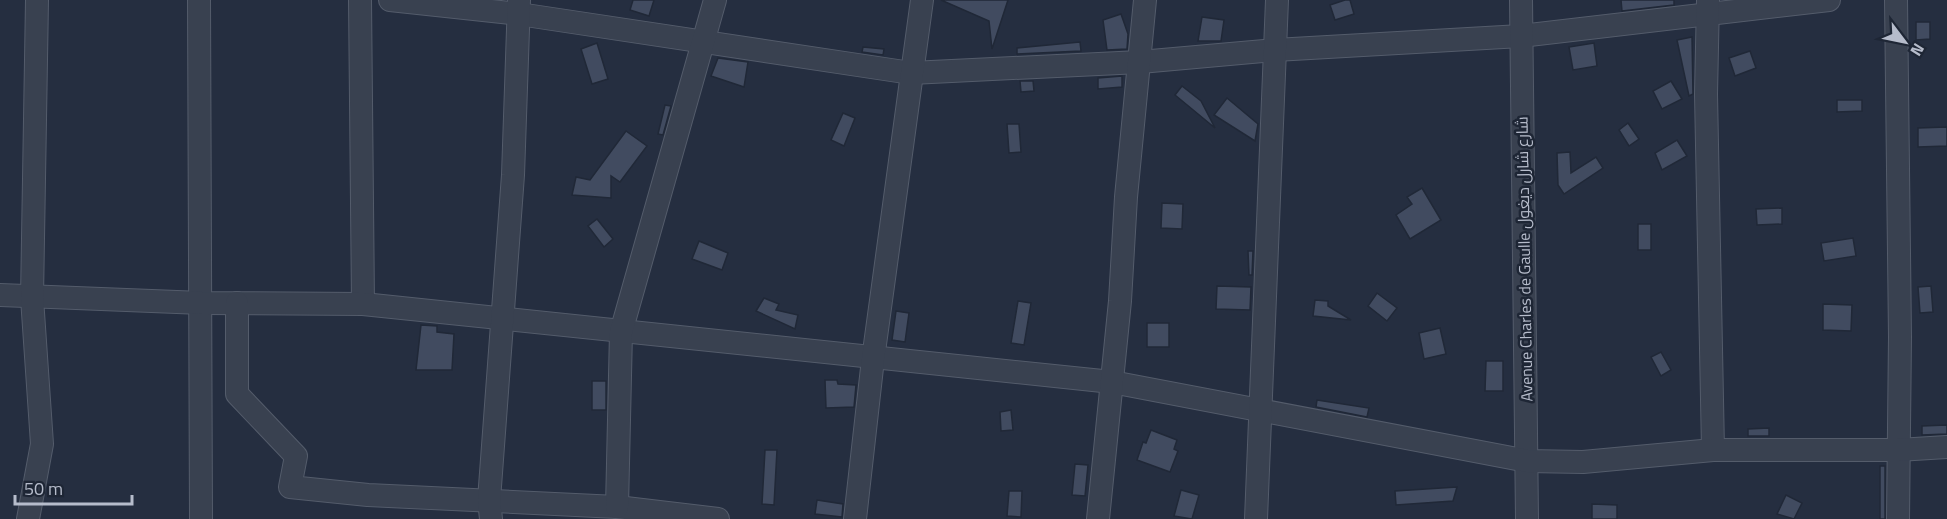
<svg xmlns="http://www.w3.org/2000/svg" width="1947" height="519" font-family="'Titillium Web',Cairo,sans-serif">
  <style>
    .building { fill: #414b60; stroke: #202837; stroke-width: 1.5 }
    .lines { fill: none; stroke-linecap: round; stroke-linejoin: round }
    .minor-casing { stroke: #545c6b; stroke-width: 24 }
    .minor { stroke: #394150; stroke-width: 22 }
    .labels { text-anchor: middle; stroke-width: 5; stroke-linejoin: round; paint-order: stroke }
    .street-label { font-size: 16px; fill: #b6bccb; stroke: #1e2635 }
  </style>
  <rect width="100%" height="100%" fill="#252e40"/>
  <!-- building -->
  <g class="building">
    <polygon points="633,0 654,0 649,16 630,10"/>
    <polygon points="941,0 1008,0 992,49 989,21"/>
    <polygon points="1345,0 1350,0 1354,14 1335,20 1330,5"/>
    <polygon points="1621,0 1674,0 1674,5 1622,11"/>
    <polygon points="1121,14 1128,34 1127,49 1107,50 1103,20"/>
    <polygon points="1202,17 1224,20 1221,41 1198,41"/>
    <polygon points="1916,22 1930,22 1930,39 1916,40"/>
    <polygon points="1692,37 1693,94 1689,96 1677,40"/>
    <polygon points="1080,42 1081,51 1017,54 1017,48"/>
    <polygon points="597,43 608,79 592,84 581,49"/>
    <polygon points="1594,43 1597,66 1573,70 1569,47"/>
    <polygon points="863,47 884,49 883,55 862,52"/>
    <polygon points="1750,51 1756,68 1735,76 1729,58"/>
    <polygon points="718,58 748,62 744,87 711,76"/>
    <polygon points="1122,76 1122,87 1098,89 1098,78"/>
    <polygon points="1020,81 1033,81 1034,91 1021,92"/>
    <polygon points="1671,81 1682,99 1662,109 1653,91"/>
    <polygon points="1182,86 1201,101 1215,128 1175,95"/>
    <polygon points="1227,98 1258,124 1255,141 1214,115"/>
    <polygon points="1837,100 1862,100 1862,111 1837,112"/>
    <polygon points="665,105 671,106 663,135 658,134"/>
    <polygon points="843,113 855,118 844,146 831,140"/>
    <polygon points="1628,123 1639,139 1629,146 1619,130"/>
    <polygon points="1007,124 1019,124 1021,152 1009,153"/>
    <polygon points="1947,127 1947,146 1918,147 1918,128"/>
    <polygon points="626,131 647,146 620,182 611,176 611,198 572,195 576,177 590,180"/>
    <polygon points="1677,140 1687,156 1662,170 1655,153"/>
    <polygon points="1570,152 1571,173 1596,157 1603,168 1564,194 1558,185 1557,153"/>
    <polygon points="1422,188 1441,220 1410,239 1396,215 1412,204 1407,197"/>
    <polygon points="1162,203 1183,204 1182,229 1161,228"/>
    <polygon points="1782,208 1782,224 1757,225 1756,209"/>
    <polygon points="597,219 613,239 604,247 588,226"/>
    <rect x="1638" y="224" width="13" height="26"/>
    <polygon points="1853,238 1856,256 1824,261 1821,243"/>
    <polygon points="699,241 728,253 722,270 692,259"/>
    <polygon points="1248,251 1253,251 1252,275 1249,275"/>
    <polygon points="1217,286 1251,287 1250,310 1216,309"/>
    <polygon points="1931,286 1933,312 1920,313 1918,287"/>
    <polygon points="1377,293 1397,308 1387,321 1368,306"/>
    <polygon points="764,298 779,304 776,310 798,315 795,329 756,311"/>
    <polygon points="1315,300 1328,301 1328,306 1351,320 1313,316"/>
    <polygon points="1018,301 1031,303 1024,345 1011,343"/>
    <polygon points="1823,304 1852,305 1851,331 1823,330"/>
    <polygon points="896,311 909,313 905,342 892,340"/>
    <rect x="1147" y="323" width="22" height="24"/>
    <polygon points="421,325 437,326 437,332 454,334 452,370 416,370"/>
    <polygon points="1440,328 1446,354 1424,359 1419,333"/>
    <polygon points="1661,352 1671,370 1661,376 1651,357"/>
    <polygon points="1486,361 1503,361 1503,391 1485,391"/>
    <polygon points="825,380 837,380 838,384 856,385 854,407 826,408"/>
    <rect x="592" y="381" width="14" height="29"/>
    <polygon points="1317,400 1369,408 1367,417 1316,407"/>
    <polygon points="1011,410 1013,430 1001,431 1000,412"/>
    <polygon points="1947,425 1947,434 1922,435 1922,426"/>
    <polygon points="1769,428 1769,436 1748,436 1748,429"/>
    <polygon points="1151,430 1177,440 1174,449 1178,451 1170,472 1137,460 1143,442 1146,443"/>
    <polygon points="765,450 777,450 774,505 762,504"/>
    <polygon points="1075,464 1088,465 1085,496 1072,495"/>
    <rect x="1880" y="466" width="5" height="53"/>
    <polygon points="1457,487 1453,501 1396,505 1395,491"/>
    <polygon points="1181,490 1199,495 1192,519 1174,516"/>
    <polygon points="1009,491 1022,491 1021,517 1007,516"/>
    <polygon points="1786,495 1802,503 1794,519 1777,514"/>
    <polygon points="817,500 843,504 842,517 815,514"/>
    <polygon points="1592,504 1617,505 1617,519 1592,519"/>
  </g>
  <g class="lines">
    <defs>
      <g id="minor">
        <polyline points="199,0 201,519"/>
        <polyline points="360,0 363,304"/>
        <polyline points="390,0 519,14 911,73 1140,62 1275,50 1521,36 1829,0"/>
        <polyline points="1521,0 1527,519"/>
        <polyline points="1708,0 1706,94 1713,450"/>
        <polyline points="1896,0 1900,337 1898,519"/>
        <polyline points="0,295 202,303 363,304 1112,382 1527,461 1583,462 1713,450 1898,450 1947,447"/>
        <polyline points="237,303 237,394 296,456 290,487 368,495 617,507 718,519"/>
        <polyline points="617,507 621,332 715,0"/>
        <polyline points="28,519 42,444 32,298 37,0"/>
        <polyline points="491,519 489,500 513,175 519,0"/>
        <polyline points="855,519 873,359 922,0"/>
        <polyline points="1098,519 1120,301 1126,197 1145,0"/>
        <polyline points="1256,519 1277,0"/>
      </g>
    </defs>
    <!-- minor casing -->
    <use href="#minor" class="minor-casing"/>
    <!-- minor -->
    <use href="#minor" class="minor"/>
  </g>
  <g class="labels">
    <!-- street labels -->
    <g class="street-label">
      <text transform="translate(1524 259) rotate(-91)" y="6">Avenue Charles de Gaulle شارع شارل ديغول</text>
    </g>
  </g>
  <!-- north arrow -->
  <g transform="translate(1905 42) rotate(122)" stroke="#1e2635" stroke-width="4.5" paint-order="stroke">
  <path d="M0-4.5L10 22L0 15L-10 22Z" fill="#b6bccb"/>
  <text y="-9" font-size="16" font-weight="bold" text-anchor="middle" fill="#b6bccb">N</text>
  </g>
  <!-- scale -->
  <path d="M15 495v9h117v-9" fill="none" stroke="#b6bccb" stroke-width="3"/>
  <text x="24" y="495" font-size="18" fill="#b6bccb" stroke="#1e2635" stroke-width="4.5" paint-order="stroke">50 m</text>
</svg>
